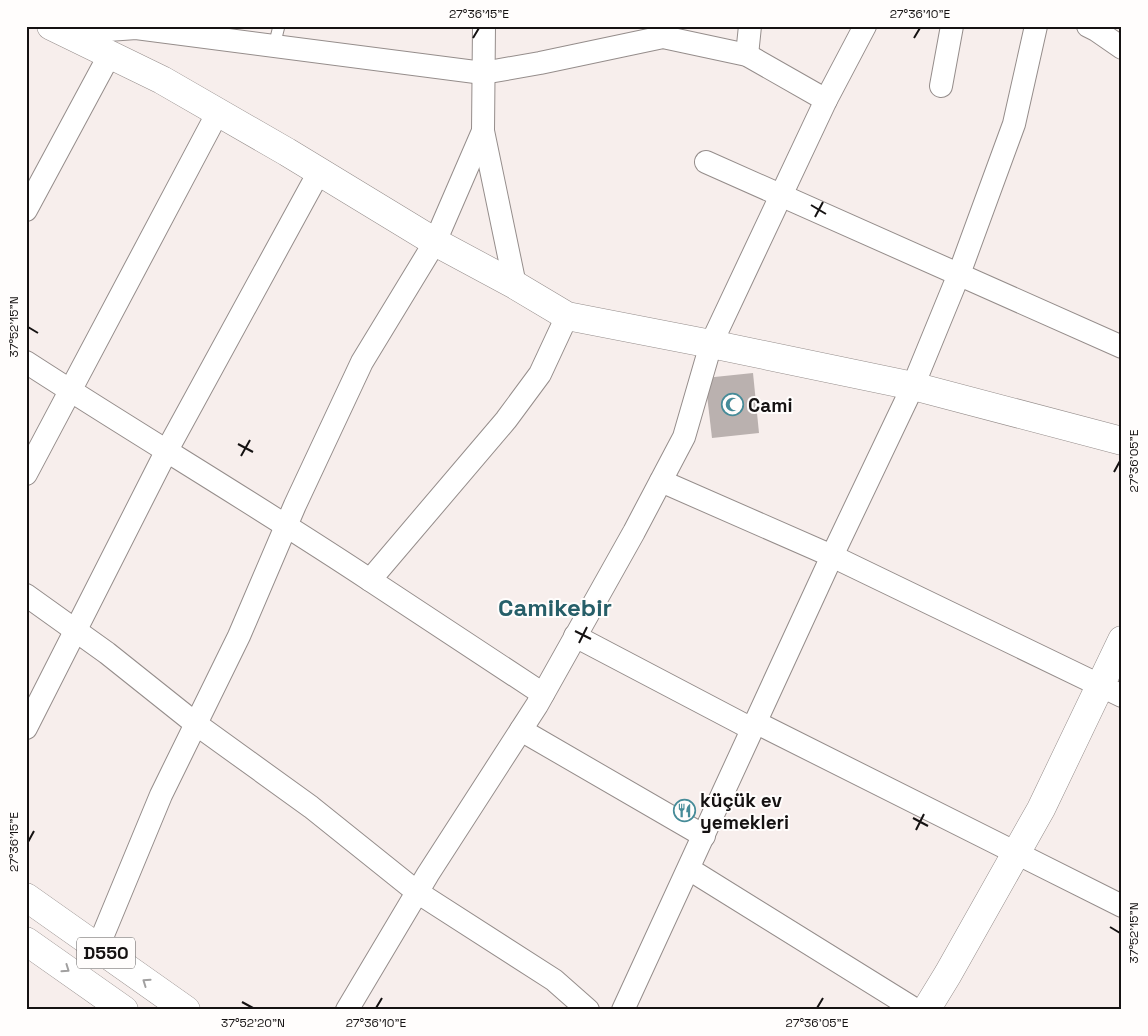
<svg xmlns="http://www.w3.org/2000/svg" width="1148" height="1036" font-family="'Space Grotesk',sans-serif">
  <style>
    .building { fill: #bab1af }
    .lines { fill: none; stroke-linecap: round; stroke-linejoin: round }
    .service-casing { stroke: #958d8b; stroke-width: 13 }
    .minor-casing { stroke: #958d8b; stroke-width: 24 }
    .tertiary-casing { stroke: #958d8b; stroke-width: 29 }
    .trunk-casing { stroke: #958d8b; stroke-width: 29 }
    .service { stroke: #fff; stroke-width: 11 }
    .minor { stroke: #fff; stroke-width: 22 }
    .tertiary { stroke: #fff; stroke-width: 28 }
    .trunk { stroke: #fff; stroke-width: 28 }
    .oneway { stroke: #a1a0a0 }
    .ticks { fill: none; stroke: #151212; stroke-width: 2 }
    .labels { text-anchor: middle; stroke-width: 4; stroke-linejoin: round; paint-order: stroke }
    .shield { fill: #fffdfc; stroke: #5b5858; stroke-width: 1 }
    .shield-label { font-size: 18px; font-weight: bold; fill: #151212 }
    .poi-label { font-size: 19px; font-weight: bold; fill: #151212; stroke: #fffdfc; text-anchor: start }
    .district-label { font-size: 24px; font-weight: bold; fill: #265e68; stroke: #fffdfc }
    .neatline { fill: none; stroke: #151212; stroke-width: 2 }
    .ticks-label { font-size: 12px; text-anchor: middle; fill: #151212 }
  </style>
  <rect width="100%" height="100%" fill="#f7eeec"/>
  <!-- building -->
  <polygon class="building" points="753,373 759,433 712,438 705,378"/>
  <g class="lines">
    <defs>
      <polyline id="service" points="274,46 279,26"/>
      <g id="minor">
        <polyline points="1088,26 1096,30 1122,48"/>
        <polyline points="66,33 136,28 483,73 540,63 663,37 747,55 826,100"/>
        <polyline points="747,55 750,26"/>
        <polyline points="941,86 952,26"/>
        <polyline points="483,131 515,285"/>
        <polyline points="706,162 1122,347"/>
        <polyline points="26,210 110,54"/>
        <path d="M26 362C140 436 257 505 370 580L506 420 540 374 567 316"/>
        <polyline points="26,474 218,112"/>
        <polyline points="661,481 832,556 1122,696"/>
        <polyline points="370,580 543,694"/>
        <polyline points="26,595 107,653 196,724 311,807 417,892 554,980 588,1010"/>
        <polyline points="575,636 752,729"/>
        <polyline points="755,722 1122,906"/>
        <polyline points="26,728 166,452 319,172"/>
        <polyline points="521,730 704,836"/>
        <polyline points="689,869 916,1010"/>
        <polyline points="98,947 161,795 239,636 295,505 362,362 435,242 483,131 484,26"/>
        <polyline points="347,1010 428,874 537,705 634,532 684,437 711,344 826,100 865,26"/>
        <polyline points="623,1010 832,556 913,386 959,274 1014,124 1036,26"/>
      </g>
      <g id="tertiary">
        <polyline points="51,26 162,80 287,152 435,242 515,285 567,316 711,344 913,386 1122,441"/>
        <polyline points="926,1010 948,974 1041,809 1122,640"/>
      </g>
      <g id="trunk">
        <polyline points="26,897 186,1010"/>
        <polyline points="26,941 124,1010"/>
      </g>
    </defs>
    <!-- service casing -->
    <use href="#service" class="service-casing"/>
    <!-- minor casing -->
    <use href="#minor" class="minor-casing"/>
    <!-- tertiary casing -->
    <use href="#tertiary" class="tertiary-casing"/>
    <!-- trunk casing -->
    <use href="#trunk" class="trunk-casing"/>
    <!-- service -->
    <use href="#service" class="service"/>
    <!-- minor -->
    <use href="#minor" class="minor"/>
    <!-- tertiary -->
    <use href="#tertiary" class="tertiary"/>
    <!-- trunk -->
    <use href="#trunk" class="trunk"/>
  </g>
  <!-- one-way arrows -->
  <defs><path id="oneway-chevron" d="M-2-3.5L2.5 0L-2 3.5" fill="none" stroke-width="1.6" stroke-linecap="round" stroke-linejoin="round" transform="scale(1.25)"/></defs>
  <g class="oneway">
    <use href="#oneway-chevron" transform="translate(66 969) rotate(35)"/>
    <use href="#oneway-chevron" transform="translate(146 982) rotate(-145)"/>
  </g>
  <!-- ticks -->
  <path class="ticks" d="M473 38 479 28M914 38 920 28M811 205 826 214M815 217 823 202M28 327 38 333M238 444 253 452M241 456 250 440M1114 472 1120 461M575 631 591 639M579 643 587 627M913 818 928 826M916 830 924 814M28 842 34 831M1110 927 1120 933M242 1002 253 1008M376 1008 382 998M817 1008 823 998"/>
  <!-- icons -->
  <defs>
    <symbol id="mosque-ring" viewBox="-11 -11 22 22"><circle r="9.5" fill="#fffdfc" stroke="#468b98" stroke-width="1.5"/><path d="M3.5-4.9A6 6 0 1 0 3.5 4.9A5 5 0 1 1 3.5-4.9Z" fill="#468b98"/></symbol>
    <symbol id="restaurant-ring" viewBox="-11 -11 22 22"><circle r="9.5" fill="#fffdfc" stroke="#468b98" stroke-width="1.5"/><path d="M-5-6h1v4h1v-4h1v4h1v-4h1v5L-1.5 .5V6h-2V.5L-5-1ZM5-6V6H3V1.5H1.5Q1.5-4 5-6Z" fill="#468b98"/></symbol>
  </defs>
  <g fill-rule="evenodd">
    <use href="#mosque-ring" x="720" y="392" width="25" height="25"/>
    <use href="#restaurant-ring" x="672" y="798" width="25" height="25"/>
  </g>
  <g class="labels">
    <!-- shield labels -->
    <rect class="shield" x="77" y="937.5" width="58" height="31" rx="4"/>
    <g class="shield-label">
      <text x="106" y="959">D550</text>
    </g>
    <!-- poi labels -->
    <g class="poi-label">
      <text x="748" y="412">Cami</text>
      <text x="700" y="807">küçük ev<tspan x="700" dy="22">yemekleri</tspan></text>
    </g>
    <!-- district labels -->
    <g class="district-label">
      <text x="555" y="616">Camikebir</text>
    </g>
  </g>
  <!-- border -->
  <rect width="1148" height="1036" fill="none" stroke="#fffdfc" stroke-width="55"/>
  <rect x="28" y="28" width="1092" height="980" class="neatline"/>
  <g class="ticks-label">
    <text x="479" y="18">27°36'15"E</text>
    <text x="920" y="18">27°36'10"E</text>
    <text transform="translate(14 327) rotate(-90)" y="4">37°52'15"N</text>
    <text transform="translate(1134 461) rotate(-90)" y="4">27°36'05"E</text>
    <text transform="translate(14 842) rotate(-90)" y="4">27°36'15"E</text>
    <text transform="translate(1134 933) rotate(-90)" y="4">37°52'15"N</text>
    <text x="253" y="1027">37°52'20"N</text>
    <text x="376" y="1027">27°36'10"E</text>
    <text x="817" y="1027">27°36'05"E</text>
  </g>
</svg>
